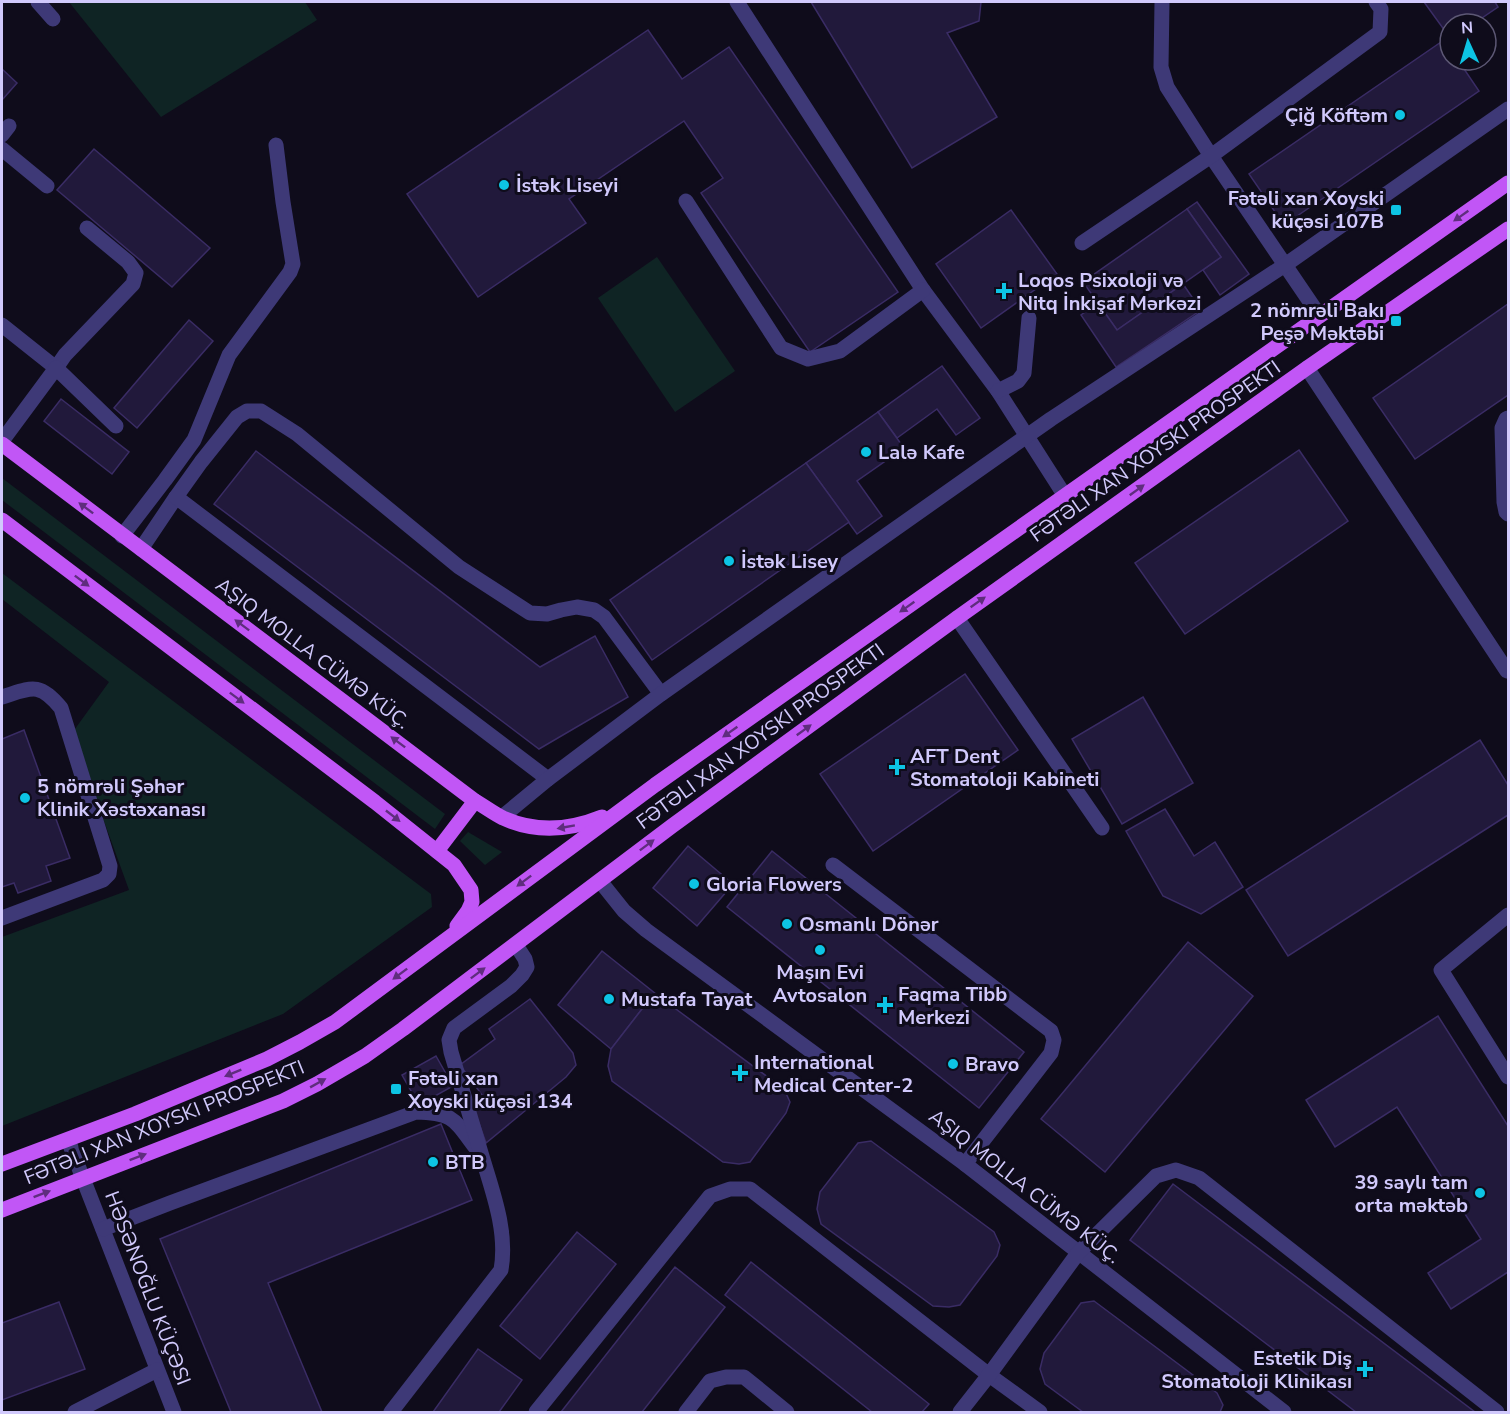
<svg xmlns="http://www.w3.org/2000/svg" width="1510" height="1414" font-family="'Nunito Sans',sans-serif">
  <style>
    .green { fill: #0f2424 }
    .building { fill: #21193b; stroke: #3a2c65; stroke-width: 1.5 }
    .lines { fill: none; stroke-linecap: round; stroke-linejoin: round }
    .minor { stroke: #3e3977; stroke-width: 15 }
    .major { stroke: #c156f6; stroke-width: 15 }
    .oneway { fill: #5f2d7e }
    .poi-dot { fill: #0dc4e4; stroke: #0f0c1b; stroke-width: 2 }
    .labels { text-anchor: middle; stroke-width: 6; stroke-linejoin: round; paint-order: stroke }
    .poi-label { font-size: 20px; font-weight: bold; fill: #d1c9fc; stroke: #0f0c1b; text-anchor: start }
    .street-label { font-size: 20px; fill: #d1c9fc; stroke: #0f0c1b }
  </style>
  <rect width="100%" height="100%" fill="#0f0c1b"/>
  <!-- green -->
  <g class="green">
    <polygon points="69,2 305,2 317,20 161,117"/>
    <polygon points="657,257 735,371 675,412 598,298"/>
    <polygon points="2,478 445,814 435,829 2,500"/>
    <polygon points="2,573 431,894 432,907 283,1014 2,1126 2,937 129,890 72,733 109,682 2,599"/>
    <polygon points="468,832 502,852 485,865 460,841"/>
  </g>
  <!-- building -->
  <g class="building">
    <polygon points="811,2 981,2 979,21 947,33 997,117 912,168"/>
    <polygon points="1424,2 1495,2 1498,7 1473,24 1450,24 1450,38"/>
    <polygon points="648,30 682,79 729,47 898,292 810,352 701,193 723,178 684,121 569,199 586,223 478,297 407,194"/>
    <polygon points="1444,40 1450,49 1450,60 1458,60 1479,91 1284,225 1249,174"/>
    <polygon points="2,69 17,83 2,100"/>
    <polygon points="94,149 210,248 172,287 57,190"/>
    <polygon points="1197,202 1249,274 1220,295 1203,270 1221,257 1187,209"/>
    <polygon points="1187,209 1221,257 1117,330 1083,282"/>
    <polygon points="1011,210 1057,274 981,328 936,264"/>
    <polygon points="1183,284 1201,310 1116,367 1081,315 1098,303 1117,330"/>
    <polygon points="1508,304 1508,395 1415,459 1373,398"/>
    <polygon points="189,320 213,341 137,428 114,408"/>
    <polygon points="942,366 980,418 956,435 937,409 897,438 878,412"/>
    <polygon points="61,399 129,452 112,474 44,421"/>
    <polygon points="878,412 904,448 857,481 882,516 857,534 806,463"/>
    <polygon points="1299,450 1348,521 1185,634 1135,563"/>
    <polygon points="256,451 540,667 595,636 628,697 539,749 214,504"/>
    <polygon points="806,463 849,522 652,660 610,600"/>
    <polygon points="965,674 1018,750 873,851 820,774"/>
    <polygon points="1143,697 1193,783 1122,824 1072,739"/>
    <polygon points="24,730 70,858 46,866 51,881 18,893 14,883 2,887 2,739"/>
    <polygon points="1480,740 1508,785 1508,815 1288,956 1246,890"/>
    <polygon points="1165,809 1194,856 1215,842 1243,887 1201,914 1163,896 1126,831"/>
    <polygon points="688,846 733,884 697,926 653,888"/>
    <polygon points="772,851 1024,1052 979,1108 727,907"/>
    <polygon points="1188,942 1253,996 1105,1172 1041,1119"/>
    <polygon points="602,951 661,998 649,1000 611,1049 558,1005"/>
    <polygon points="661,998 784,1089 790,1102 786,1113 750,1162 739,1164 723,1162 612,1081 608,1066 611,1049 649,1000"/>
    <polygon points="530,999 573,1053 576,1065 566,1077 486,1143 471,1101 482,1095 460,1065 495,1039 489,1029"/>
    <polygon points="1438,1016 1508,1126 1508,1272 1451,1309 1428,1273 1481,1239 1397,1107 1335,1147 1306,1100"/>
    <polygon points="436,1056 453,1086 419,1105 402,1075"/>
    <polygon points="441,1124 472,1200 268,1283 322,1412 231,1412 160,1239"/>
    <polygon points="871,1141 994,1232 1000,1245 997,1256 960,1305 949,1307 933,1306 821,1224 817,1209 820,1192 858,1143"/>
    <polygon points="1173,1184 1475,1412 1356,1412 1130,1240"/>
    <polygon points="577,1232 616,1264 540,1359 500,1326"/>
    <polygon points="751,1262 929,1404 922,1412 872,1412 725,1295"/>
    <polygon points="675,1267 725,1307 642,1412 561,1412"/>
    <polygon points="1094,1301 1217,1393 1223,1405 1220,1412 1083,1412 1045,1384 1040,1369 1044,1353 1081,1303"/>
    <polygon points="59,1302 85,1369 2,1400 2,1323"/>
    <polygon points="478,1349 522,1380 499,1412 433,1412"/>
  </g>
  <g class="lines">
    <!-- minor -->
    <g class="minor">
      <polyline points="38,2 53,19"/>
      <polyline points="737,2 923,290 998,391 1065,496"/>
      <polyline points="1162,2 1161,67 1167,87 1211,156 1319,315"/>
      <polyline points="2,135 9,126"/>
      <polyline points="2,149 47,186"/>
      <polyline points="686,201 781,348 808,359 840,351 923,290"/>
      <polyline points="1082,243 1211,156 1380,32 1381,9 1376,2"/>
      <polyline points="2,325 56,368 65,355 133,284 136,273 128,262 87,228"/>
      <polyline points="1307,368 1507,671"/>
      <polyline points="998,391 1018,381 1024,373 1029,318"/>
      <polyline points="1508,418 1506,419 1502,428 1504,502 1506,512 1508,514"/>
      <polyline points="2,441 56,368 116,426"/>
      <polyline points="122,536 165,480 194,440 229,355 290,272 293,264 283,202 276,145"/>
      <polyline points="141,549 176,497"/>
      <polyline points="957,618 1102,828"/>
      <path d="M2 697C31 688 39 681 61 708L110 866 109 874 103 880 2 918"/>
      <polyline points="548,779 176,497 201,462 237,417 247,411 261,411 297,434 459,567 530,613 547,614 561,610 577,607 594,610 604,617 661,694"/>
      <polyline points="502,817 548,779 661,694 1051,419 1285,265 1508,109"/>
      <polyline points="833,865 1051,1031 1054,1040 1051,1053 965,1164"/>
      <polyline points="600,881 624,911 646,930 965,1164 1284,1412"/>
      <polyline points="1508,915 1441,970 1508,1077"/>
      <polyline points="68,1140 174,1412"/>
      <path d="M103 1229 170 1203 416 1112C453 1113 454 1119 475 1147"/>
      <polyline points="75,1412 157,1370"/>
      <path d="M391 1412 501 1270C508 1231 492 1190 481 1153 471 1119 461 1085 451 1052L449 1040 454 1028 511 986 522 975 527 967 525 959 516 945"/>
      <polyline points="536,1412 710,1196 730,1189 750,1189 989,1375 1040,1412"/>
      <polyline points="686,1412 710,1381 726,1377 744,1377 787,1412"/>
      <polyline points="960,1412 989,1375 1078,1253 1156,1176 1176,1170 1199,1178 1497,1412"/>
    </g>
    <!-- major -->
    <g class="major">
      <path d="M2 444 475 801C484 806 493 813 503 818 536 833 570 830 602 817"/>
      <polyline points="2,520 375,802 454,865 471,890 472,902 468,911 457,926"/>
      <polyline points="437,851 475,801"/>
      <polyline points="2,1164 135,1114 267,1059 300,1042 335,1022 655,785 1508,183"/>
      <polyline points="2,1210 283,1101 317,1084 365,1056 403,1029 672,826 957,618 1307,368 1508,229"/>
    </g>
  </g>
  <!-- one-way arrows -->
  <defs><path id="oneway-solid" d="M-6-.8H1V-3.2L6.5 0L1 3.2V.8H-6Z" transform="scale(1.5)"/></defs>
  <g class="oneway">
    <use href="#oneway-solid" transform="translate(1461 216) rotate(145)"/>
    <use href="#oneway-solid" transform="translate(1137 490) rotate(-36)"/>
    <use href="#oneway-solid" transform="translate(86 508) rotate(-143)"/>
    <use href="#oneway-solid" transform="translate(82 581) rotate(37)"/>
    <use href="#oneway-solid" transform="translate(978 602) rotate(-35)"/>
    <use href="#oneway-solid" transform="translate(907 607) rotate(145)"/>
    <use href="#oneway-solid" transform="translate(242 625) rotate(-143)"/>
    <use href="#oneway-solid" transform="translate(237 698) rotate(37)"/>
    <use href="#oneway-solid" transform="translate(804 730) rotate(-36)"/>
    <use href="#oneway-solid" transform="translate(730 732) rotate(145)"/>
    <use href="#oneway-solid" transform="translate(398 742) rotate(-143)"/>
    <use href="#oneway-solid" transform="translate(393 816) rotate(38)"/>
    <use href="#oneway-solid" transform="translate(566 827) rotate(170)"/>
    <use href="#oneway-solid" transform="translate(647 845) rotate(-37)"/>
    <use href="#oneway-solid" transform="translate(524 881) rotate(143)"/>
    <use href="#oneway-solid" transform="translate(478 973) rotate(-37)"/>
    <use href="#oneway-solid" transform="translate(400 974) rotate(143)"/>
    <use href="#oneway-solid" transform="translate(233 1073) rotate(158)"/>
    <use href="#oneway-solid" transform="translate(318 1083) rotate(-29)"/>
    <use href="#oneway-solid" transform="translate(138 1157) rotate(-21)"/>
    <use href="#oneway-solid" transform="translate(42 1194) rotate(-21)"/>
  </g>
  <!-- markers -->
  <g class="poi-dot">
    <circle cx="1400" cy="115" r="6"/>
    <circle cx="504" cy="185" r="6"/>
    <rect x="1390" y="204" width="12" height="12" rx="3"/>
    <path d="M1001 282h6v6h6v6h-6v6h-6v-6h-6v-6h6z"/>
    <rect x="1390" y="315" width="12" height="12" rx="3"/>
    <circle cx="866" cy="452" r="6"/>
    <circle cx="729" cy="561" r="6"/>
    <path d="M894 758h6v6h6v6h-6v6h-6v-6h-6v-6h6z"/>
    <circle cx="25" cy="798" r="6"/>
    <circle cx="694" cy="884" r="6"/>
    <circle cx="787" cy="924" r="6"/>
    <circle cx="820" cy="950" r="6"/>
    <circle cx="609" cy="999" r="6"/>
    <path d="M882 996h6v6h6v6h-6v6h-6v-6h-6v-6h6z"/>
    <circle cx="953" cy="1064" r="6"/>
    <path d="M737 1064h6v6h6v6h-6v6h-6v-6h-6v-6h6z"/>
    <rect x="390" y="1083" width="12" height="12" rx="3"/>
    <circle cx="433" cy="1162" r="6"/>
    <circle cx="1480" cy="1193" r="6"/>
    <path d="M1362 1360h6v6h6v6h-6v6h-6v-6h-6v-6h6z"/>
  </g>
  <g class="labels">
    <!-- poi labels -->
    <g class="poi-label">
      <text x="1388" y="122" text-anchor="end">Çiğ Köftəm</text>
      <text x="516" y="192">İstək Liseyi</text>
      <text x="1384" y="205" text-anchor="end">Fətəli xan Xoyski<tspan x="1384" dy="23">küçəsi 107B</tspan></text>
      <text x="1018" y="287">Loqos Psixoloji və<tspan x="1018" dy="23">Nitq İnkişaf Mərkəzi</tspan></text>
      <text x="1384" y="317" text-anchor="end">2 nömrəli Bakı<tspan x="1384" dy="23">Peşə Məktəbi</tspan></text>
      <text x="878" y="459">Lalə Kafe</text>
      <text x="741" y="568">İstək Lisey</text>
      <text x="910" y="763">AFT Dent<tspan x="910" dy="23">Stomatoloji Kabineti</tspan></text>
      <text x="37" y="793">5 nömrəli Şəhər<tspan x="37" dy="23">Klinik Xəstəxanası</tspan></text>
      <text x="706" y="891">Gloria Flowers</text>
      <text x="799" y="931">Osmanlı Dönər</text>
      <text x="820" y="979" text-anchor="middle">Maşın Evi<tspan x="820" dy="23">Avtosalon</tspan></text>
      <text x="898" y="1001">Faqma Tibb<tspan x="898" dy="23">Merkezi</tspan></text>
      <text x="621" y="1006">Mustafa Tayat</text>
      <text x="754" y="1069">International<tspan x="754" dy="23">Medical Center-2</tspan></text>
      <text x="965" y="1071">Bravo</text>
      <text x="408" y="1085">Fətəli xan<tspan x="408" dy="23">Xoyski küçəsi 134</tspan></text>
      <text x="445" y="1169">BTB</text>
      <text x="1468" y="1189" text-anchor="end">39 saylı tam<tspan x="1468" dy="23">orta məktəb</tspan></text>
      <text x="1352" y="1365" text-anchor="end">Estetik Diş<tspan x="1352" dy="23">Stomatoloji Klinikası</tspan></text>
    </g>
    <!-- street labels -->
    <g class="street-label">
      <text transform="translate(1155 451) rotate(-35)" y="7">FƏTƏLI XAN XOYSKI PROSPEKTI</text>
      <text transform="translate(313 653) rotate(37)" y="7">AŞIQ MOLLA CÜMƏ KÜÇ.</text>
      <text transform="translate(760 736) rotate(-36)" y="7">FƏTƏLI XAN XOYSKI PROSPEKTI</text>
      <text transform="translate(164 1122) rotate(-22)" y="7">FƏTƏLI XAN XOYSKI PROSPEKTI</text>
      <text transform="translate(1025 1186) rotate(38)" y="7">AŞIQ MOLLA CÜMƏ KÜÇ.</text>
      <text transform="translate(148 1288) rotate(69)" y="7">HƏSƏNOĞLU KÜÇƏSI</text>
    </g>
  </g>
  <!-- border -->
  <rect width="1510" height="1414" fill="none" stroke="#d1c9fc" stroke-width="6"/>
  <!-- north arrow -->
  <g transform="translate(1468 42) rotate(356)"><circle r="28" fill="#0f0c1b" stroke="#5d5875" stroke-width="1.5"/>
  <path d="M0-4.5L10 22L0 15L-10 22Z" fill="#0dc4e4"/>
  <text y="-9" font-size="16" font-weight="bold" text-anchor="middle" fill="#d1c9fc">N</text>
  </g>
</svg>
